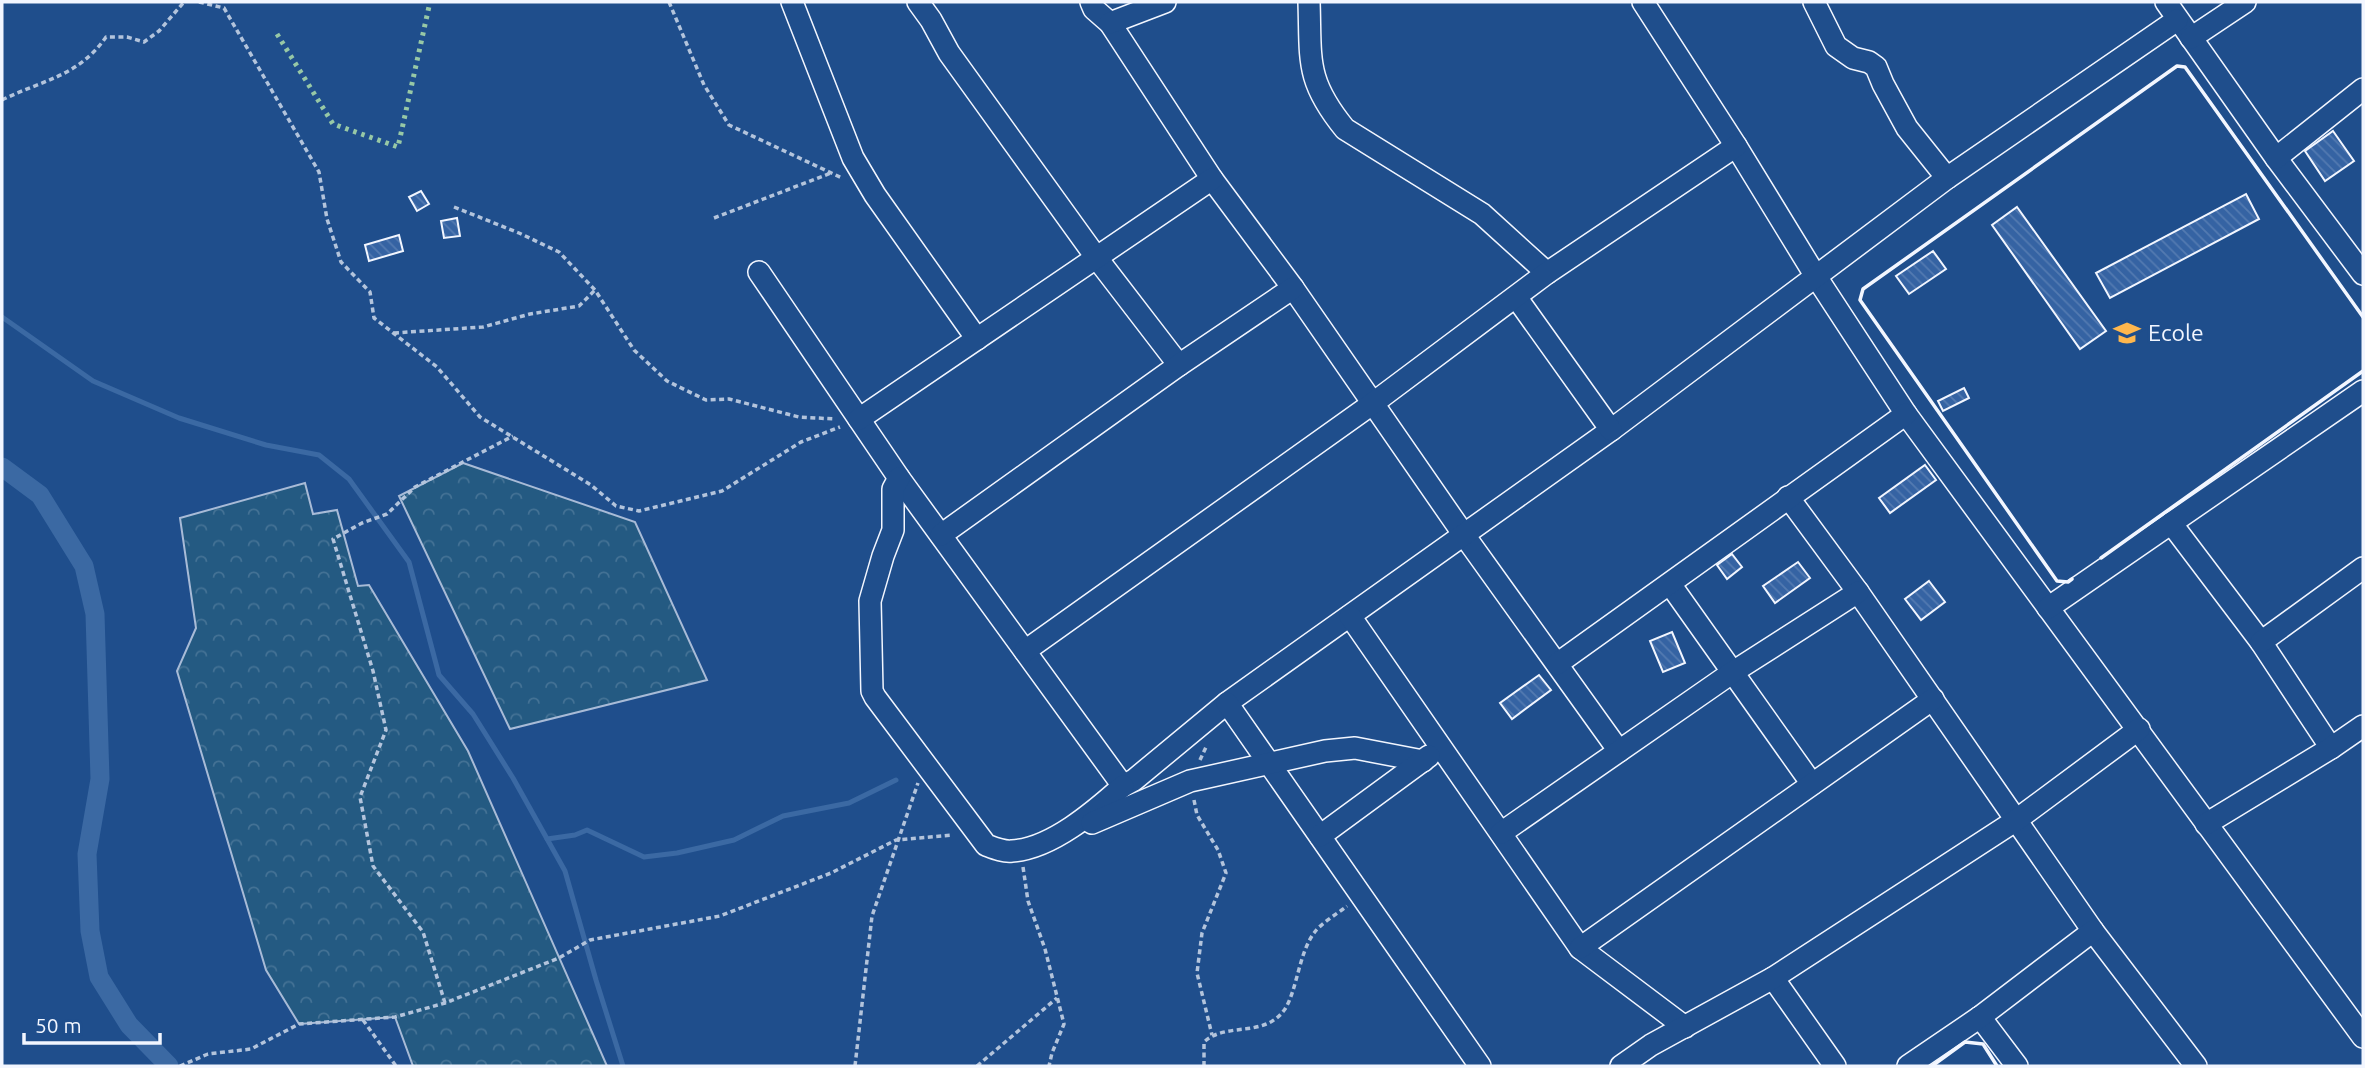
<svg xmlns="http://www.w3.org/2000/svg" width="2365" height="1068" font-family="Ubuntu,sans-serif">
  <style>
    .forest { fill: url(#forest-crowns); stroke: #a8bbd7; stroke-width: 2 }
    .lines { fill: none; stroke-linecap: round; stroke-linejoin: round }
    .stream { stroke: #3b69a3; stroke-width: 5 }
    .canal { stroke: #3b69a3; stroke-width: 19 }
    .building { fill: url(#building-back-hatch); stroke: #f2f6ff; stroke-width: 2 }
    .minor-casing { stroke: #f2f6ff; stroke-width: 24 }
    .path { stroke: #b3c4dc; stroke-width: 3.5; stroke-dasharray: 5 3.5; stroke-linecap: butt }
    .minor { stroke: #1f4e8c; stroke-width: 21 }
    .hedge { stroke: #97c8a6; stroke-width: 5; stroke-dasharray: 3.5 5; stroke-linecap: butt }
    .wall { stroke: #f2f6ff; stroke-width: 3.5 }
    .labels { text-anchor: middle; stroke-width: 5; stroke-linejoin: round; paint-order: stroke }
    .poi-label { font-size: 23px; fill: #f2f6ff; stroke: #1f4e8c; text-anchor: start }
  </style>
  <defs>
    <pattern id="forest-crowns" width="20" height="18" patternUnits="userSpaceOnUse" patternTransform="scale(1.75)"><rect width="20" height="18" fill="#245a82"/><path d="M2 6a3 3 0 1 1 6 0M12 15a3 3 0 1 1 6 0" fill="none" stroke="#447295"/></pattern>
    <pattern id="building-back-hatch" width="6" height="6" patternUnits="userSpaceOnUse" patternTransform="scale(1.75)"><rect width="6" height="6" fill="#3563a3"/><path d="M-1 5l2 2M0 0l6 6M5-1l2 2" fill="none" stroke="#537ab1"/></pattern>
  </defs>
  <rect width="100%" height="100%" fill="#1f4e8c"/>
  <!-- forest -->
  <g class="forest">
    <polygon points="463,463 635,522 707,680 510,729 399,496"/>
    <polygon points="305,483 313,514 337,510 358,586 369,585 468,751 607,1066 413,1066 395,1017 299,1024 266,970 177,671 196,628 180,518"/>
  </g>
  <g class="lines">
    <!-- stream -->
    <g class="stream">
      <polyline points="2,317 93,381 179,418 266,445 319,455 349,479 409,562 439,675 473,714 513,778 565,871 596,980 623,1066"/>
      <polyline points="547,839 575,835 587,830 644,857 677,853 734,840 783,816 849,803 896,780"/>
    </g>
    <!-- canal -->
    <polyline class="canal" points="2,467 40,495 84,566 95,614 100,779 87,854 90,931 99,977 129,1025 169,1066"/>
  </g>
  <!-- building -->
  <g class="building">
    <polygon points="2333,131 2354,161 2325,181 2305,151"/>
    <polygon points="421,191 429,204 417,211 409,197"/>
    <polygon points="2246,194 2259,219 2110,298 2096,273"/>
    <polygon points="2017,207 2106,331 2080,349 1992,225"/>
    <polygon points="457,218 460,236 444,238 441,221"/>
    <polygon points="399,235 403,251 369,261 365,245"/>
    <polygon points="1933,251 1946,269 1909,294 1896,276"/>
    <polygon points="1964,388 1969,398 1943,411 1938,401"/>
    <polygon points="1925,465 1936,480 1890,513 1879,498"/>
    <polygon points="1732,554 1742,567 1727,579 1717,565"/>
    <polygon points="1798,562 1810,578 1775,603 1763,586"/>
    <polygon points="1929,581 1945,602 1921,620 1905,599"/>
    <polygon points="1672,632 1685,663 1663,672 1650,641"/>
    <polygon points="1539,675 1551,690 1512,719 1500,703"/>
  </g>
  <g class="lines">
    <defs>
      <g id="minor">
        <polyline points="792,2 853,158 875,195 977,339"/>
        <polyline points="918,2 931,20 949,53 1096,257 1179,365"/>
        <polyline points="1091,2 1094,9 1110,23 1212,179 1293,288 1464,535 1619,751"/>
        <path d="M1309 2C1311 60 1305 80 1345 129L1482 214 1547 273"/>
        <polyline points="1643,2 1736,146 1815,275 1906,414 2363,1037"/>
        <polyline points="1814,2 1836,46 1853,58 1869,62 1876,67 1883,84 1907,128 1947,178"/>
        <polyline points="2166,2 2276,158 2363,274"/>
        <polyline points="1110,23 1165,2"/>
        <polyline points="2191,38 2245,2"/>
        <polyline points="2276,158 2363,89"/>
        <polyline points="759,272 899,478 1123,786 1134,780 1227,703 1611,430 1947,178 2177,20"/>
        <polyline points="1516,297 1611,430"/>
        <polyline points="859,419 1212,179"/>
        <path d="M899 478 893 489V530L883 556 870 601 872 691 875 697 986 845C994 848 1003 852 1012 851 1051 849 1095 811 1123 786"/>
        <polyline points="1788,497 1858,592 2093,931 2196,1066"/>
        <polyline points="2171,523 2261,642 2331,748"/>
        <polyline points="941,535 1179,365 1293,288"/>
        <polyline points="1670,584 1812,784"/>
        <polyline points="2048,608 2363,391"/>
        <polyline points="1350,616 1580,948 1685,1027"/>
        <polyline points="2261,642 2363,568"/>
        <polyline points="1025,651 1372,404 1547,273 1736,146"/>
        <polyline points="1557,664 1906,414"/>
        <polyline points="1227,703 1480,1066"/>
        <polyline points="1092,823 1190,781 1325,751 1355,748 1423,761"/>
        <polyline points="2206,824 2331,748 2363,726"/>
        <polyline points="1501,833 1733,672 1858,592"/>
        <polyline points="1320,836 1429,756"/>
        <polyline points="1580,948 1933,699"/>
        <polyline points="1773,978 1835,1066"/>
        <polyline points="1980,1017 2017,1066"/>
        <polyline points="1621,1066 1651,1045 1773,978 2015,821 2139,729"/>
        <polyline points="1908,1066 1980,1017 2093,931"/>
      </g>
    </defs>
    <!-- minor casing -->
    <use href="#minor" class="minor-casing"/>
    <!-- path -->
    <g class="path">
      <polyline points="199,2 224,8 319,172 327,219 341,262 370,292 374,318 437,367 480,417 591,485 616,506 639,511 722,491 801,442 840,427"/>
      <polyline points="669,2 704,85 729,125 842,178"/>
      <path d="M2 100C42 80 78 77 106 37H127L144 42 159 31 184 2"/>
      <polyline points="454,207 519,233 559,252 595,290 634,350 667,381 706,400 729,399 799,417 835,419"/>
      <polyline points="714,218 831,173"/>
      <polyline points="394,333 483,327 530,314 579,306 595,290"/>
      <polyline points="1200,760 1207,745"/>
      <polyline points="1194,800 1197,815 1218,850 1226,873 1202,933 1197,973 1212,1035"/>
      <polyline points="1023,867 1028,901 1045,949 1064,1024 1052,1053 1049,1066"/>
      <polyline points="445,1003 423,932 373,866 360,797 386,730 373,671 333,539 362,523 387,514 415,487 513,436"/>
      <polyline points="363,1020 396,1066"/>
      <polyline points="180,1066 208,1054 251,1049 299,1024 395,1017 445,1003 559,958 590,940 720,916 831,873 896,840 953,835"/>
      <polyline points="855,1066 872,916 918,783"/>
      <polyline points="977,1066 1057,998"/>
      <path d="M1204 1066V1042C1227 1021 1264 1039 1285 1009 1297 990 1299 953 1314 933 1321 923 1337 914 1347 906"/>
    </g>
    <!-- minor -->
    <use href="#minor" class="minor"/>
    <!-- hedge -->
    <polyline class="hedge" points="277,34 333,124 398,147 430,2"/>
    <!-- wall -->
    <g class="wall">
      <polyline points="2101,558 2363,371"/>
      <polyline points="2072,579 2068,582 2057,581 1860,300 1863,289 2177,66 2185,67 2363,317"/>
      <polyline points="1932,1066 1965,1042 1983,1044 1997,1066"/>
    </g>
  </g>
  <!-- icons -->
  <defs>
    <symbol id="school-bare" viewBox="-9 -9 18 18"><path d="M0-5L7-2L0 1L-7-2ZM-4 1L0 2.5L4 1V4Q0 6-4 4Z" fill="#ffb74d" stroke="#1f4e8c" stroke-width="2.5" paint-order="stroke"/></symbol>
  </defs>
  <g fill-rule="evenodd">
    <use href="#school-bare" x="2108" y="314" width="38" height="38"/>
  </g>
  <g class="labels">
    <!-- poi labels -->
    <g class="poi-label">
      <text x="2148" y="341">Ecole</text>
    </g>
  </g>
  <!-- border -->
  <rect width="2365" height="1068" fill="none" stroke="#f2f6ff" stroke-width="7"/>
  <!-- scale -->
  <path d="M24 1033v10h136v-10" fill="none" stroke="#f2f6ff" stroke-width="3.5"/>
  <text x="35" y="1033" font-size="21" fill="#f2f6ff" stroke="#1f4e8c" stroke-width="5" paint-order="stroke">50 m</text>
</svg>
